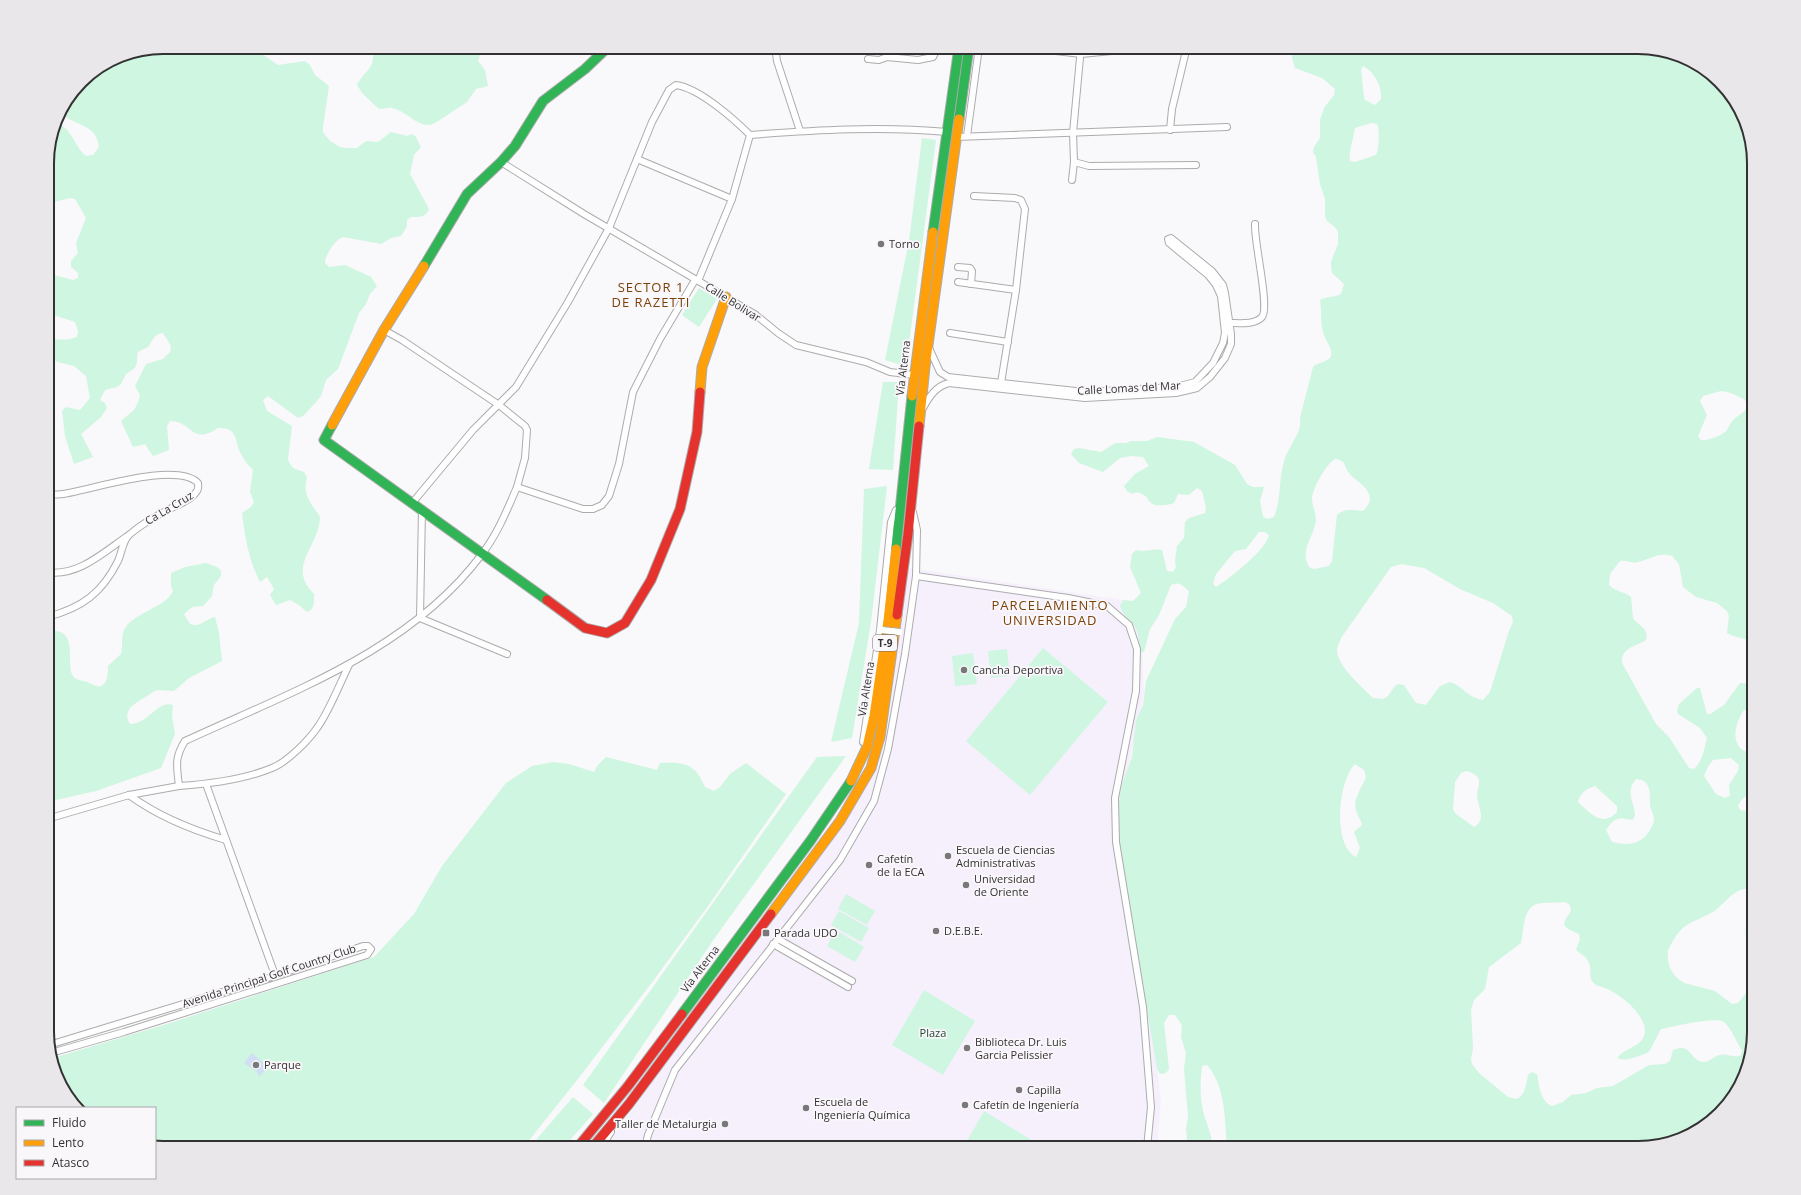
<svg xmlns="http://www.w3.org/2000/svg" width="1801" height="1195" font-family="'Open Sans',sans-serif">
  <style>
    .education { fill: #f6f0fd }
    .green { fill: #cff6e0; fill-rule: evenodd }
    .water { fill: #d0dff4 }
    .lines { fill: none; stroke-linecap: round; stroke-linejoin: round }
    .street-casing { stroke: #acabad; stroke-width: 8 }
    .fast-casing { stroke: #acabad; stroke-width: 11 }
    .slow-casing { stroke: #acabad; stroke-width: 11 }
    .jam-casing { stroke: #acabad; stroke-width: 11 }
    .street { stroke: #fefefe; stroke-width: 6 }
    .fast { stroke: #30b455; stroke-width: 9 }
    .slow { stroke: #ff9f0a; stroke-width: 9 }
    .jam { stroke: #e5322d; stroke-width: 9 }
    .street-bridge-casing { stroke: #acabad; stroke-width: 8; stroke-linecap: butt }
    .street-bridge { stroke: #fefefe; stroke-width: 6 }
    .poi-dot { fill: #787779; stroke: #faf7fb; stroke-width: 1.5 }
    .labels { text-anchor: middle; stroke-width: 3.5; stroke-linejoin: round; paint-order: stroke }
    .shield { fill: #faf7fb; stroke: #6f6d6f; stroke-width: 1 }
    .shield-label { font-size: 10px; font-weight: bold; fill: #333233 }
    .poi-label { font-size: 11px; fill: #333233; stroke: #faf7fb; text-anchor: start }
    .street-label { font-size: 11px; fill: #333233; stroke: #faf7fb }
    .park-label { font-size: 11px; fill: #204933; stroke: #faf7fb }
    .quarter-label { font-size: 13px; letter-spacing: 1px; fill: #7a420a; stroke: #faf7fb }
    .rim { fill: none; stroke: #333233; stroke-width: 2 }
  </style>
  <rect width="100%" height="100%" fill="#f9f8fa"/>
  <!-- education -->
  <polygon class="education" points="909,568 1149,604 1142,647 1144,694 1122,797 1161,1099 1157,1148 605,1148 878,765 887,731"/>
  <!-- green -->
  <g class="green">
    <path d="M163 47H252L278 65 305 61 310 65 315 75 329 86 323 127V132L330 141 340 147 346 148H357L366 141 378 142 391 132 407 136 412 134 416 137 421 147 414 155 410 174 429 209C425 218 419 217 411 217L407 220V226L401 236 391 238 381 244 343 237C336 239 325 255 325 263L329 267 345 265 371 277 377 286 370 294 366 304 359 313 338 369 326 380 321 396 317 401 303 416 298 418 268 396 263 400 267 411 292 426 288 459C291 469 295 469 304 472L307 477C302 495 311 503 320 517 319 548 286 566 314 594 314 602 315 609 307 612L299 605 290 600 276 605 270 595 274 589 267 577 260 582C249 561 245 537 242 513L251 507 254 502 250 492 253 470C248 465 244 460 241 454 234 441 239 427 218 428 191 446 193 421 170 421L167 426 169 450 153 456 145 444 133 447 121 421C132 411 136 412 140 395L135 386 146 364 163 359 170 352 171 346 163 333C154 334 153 340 148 347L138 352 137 356V362L135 368 126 374 121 384 117 387 105 390 100 400 105 403 107 408 101 417 81 434 93 457 74 464 65 436 62 411 66 407 80 410 90 398 86 376 74 366 58 362 47 356V338C58 340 66 341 77 337L78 331 75 322 47 313V273L73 280 78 278V273L71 267V261L78 253 76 243 86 218 75 199 70 198 54 202 50 205 47 221V155L55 123C72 126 74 147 86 156L93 155 99 147C96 122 74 127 60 112L78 85 119 56Z"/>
    <path d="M373 47H486L482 50 478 61 485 70 488 86 476 89 467 102 435 123C420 131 406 110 392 108 388 107 383 109 379 109L363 94 357 85C367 67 375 71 373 47Z"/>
    <path d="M1294 47H1638L1702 66 1739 105 1754 162V643C1745 638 1736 638 1727 633L1729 616 1727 611 1717 603 1696 597 1683 587 1679 564 1672 556C1658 552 1651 559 1638 562 1633 564 1626 560 1620 561L1610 574 1609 585C1616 592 1624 591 1631 597L1633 618C1639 627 1649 627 1646 640 1635 647 1621 647 1622 663L1656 724 1669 737 1689 768 1694 769C1703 761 1704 749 1707 738L1700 728 1678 714 1677 711 1679 704 1697 688H1700L1707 714H1710L1724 705 1740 683 1754 684V709L1744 710C1733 726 1729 752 1754 753 1754 765 1756 779 1752 789 1748 796 1741 798 1738 806L1740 810 1746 811 1754 802V890C1734 883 1724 908 1709 914 1700 919 1692 921 1684 927 1677 933 1672 942 1668 950 1666 964 1672 976 1684 983L1715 991 1732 1004 1738 1003 1754 983V1033L1750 1036 1751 1042 1735 1096 1698 1131 1691 1134 1639 1148H1227C1225 1121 1226 1087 1207 1065L1202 1066C1200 1081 1200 1096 1203 1111 1206 1123 1212 1135 1213 1148H1188L1186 1129 1188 1117 1184 1069 1186 1053 1181 1037 1182 1025 1175 1015H1169L1164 1023 1169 1069 1166 1073 1160 1074 1157 1069 1120 850 1118 809 1122 784 1132 757 1136 720 1143 705 1146 681 1175 619 1186 607 1189 591C1182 585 1179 581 1171 585L1159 615 1150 629 1144 652 1138 653C1138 645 1140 634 1135 627 1130 618 1124 618 1120 606L1123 600 1133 601 1141 593 1130 567 1132 554 1136 550C1145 553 1153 548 1162 550L1167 571 1173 572 1176 567 1175 561 1177 546 1184 538 1185 522 1189 518 1205 513 1206 507 1202 491 1197 488 1189 495 1178 494 1174 503C1164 506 1150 508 1147 497 1141 493 1138 491 1132 494L1127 491 1124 486 1135 474 1149 466 1143 457 1132 456 1120 458 1103 472 1079 463 1071 454 1074 449 1079 448 1101 452 1115 443H1126L1131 441H1147L1157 437 1194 442 1235 465 1247 484 1253 487H1264L1260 501 1263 517 1268 519 1274 517C1282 497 1278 479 1285 458 1289 446 1303 431 1300 418L1313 367C1318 362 1329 362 1331 356 1333 349 1326 341 1324 335 1320 324 1322 312 1320 300 1327 296 1334 298 1341 294L1344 284 1332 273 1331 267V262L1338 244V233L1336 228 1327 221 1325 216V199L1320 184 1316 157 1313 152 1314 147 1320 138V120L1324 108 1334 95 1335 89 1322 78 1295 68 1292 58ZM1363 66C1375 72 1382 87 1381 99L1375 105 1365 100C1362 89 1363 81 1361 70ZM1371 123 1377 124C1380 130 1379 149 1376 155L1355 162 1350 161C1348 154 1354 136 1355 128ZM1721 391C1730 392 1740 396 1747 402 1748 413 1740 413 1733 420 1730 423 1729 427 1727 430 1722 436 1708 441 1701 440L1698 436 1707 415 1700 401 1703 396ZM1335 459C1346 460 1344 466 1349 473 1357 483 1382 493 1363 511 1353 510 1344 508 1337 515L1332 561 1329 566 1314 569 1309 567C1299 550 1314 537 1316 520 1316 513 1312 506 1312 498 1313 488 1326 464 1335 459ZM1259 532H1265L1269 535C1267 549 1229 579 1216 587L1213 584 1216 574 1235 551 1246 549ZM1402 564 1424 568 1460 589 1493 603 1512 616 1513 622 1509 631 1490 692 1483 700C1464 696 1465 687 1450 682L1440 686 1426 705 1416 703 1404 685 1398 684 1394 687 1388 696 1383 699 1373 698C1362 687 1337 666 1337 650 1337 646 1340 642 1341 638L1391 567ZM1731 758 1739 765 1738 771 1729 785 1730 796 1725 798 1716 794 1704 776 1708 767 1713 760ZM1355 764 1364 770 1366 777C1363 786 1352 800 1356 810 1357 816 1361 819 1362 825L1354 832 1360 848 1356 857C1332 845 1338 781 1355 764ZM1466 771C1471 772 1477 774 1479 780 1480 784 1477 791 1477 796 1478 807 1487 820 1474 827L1456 814 1453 810 1455 782 1461 773ZM1636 779C1651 780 1650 792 1650 804 1650 809 1654 814 1654 819 1654 823 1652 827 1650 830 1641 845 1628 846 1612 842L1606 830C1616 816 1618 818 1633 820L1635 815C1634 802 1625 791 1636 779ZM1595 786 1617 806V812C1602 828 1590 813 1578 802 1579 794 1587 788 1595 786ZM1565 902 1570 905 1571 911 1565 920 1564 925 1568 929 1579 934 1580 939 1576 950C1581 954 1587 957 1589 963 1592 970 1588 978 1594 983 1597 987 1601 986 1605 988 1621 994 1655 1021 1642 1040 1635 1048 1624 1049 1617 1058 1627 1062 1639 1056 1649 1052L1661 1029C1671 1027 1717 1016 1724 1022 1732 1029 1736 1042 1742 1050L1741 1055C1734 1059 1728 1053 1720 1055 1713 1056 1709 1063 1703 1062 1689 1060 1692 1042 1673 1050L1670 1061 1665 1064 1649 1065 1613 1086 1597 1088 1586 1093 1571 1095 1563 1102 1552 1106C1540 1101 1539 1085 1537 1074L1532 1072 1528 1075C1526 1084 1526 1094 1517 1099L1508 1097 1479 1073 1472 1064 1471 1059 1473 1048 1471 1009 1474 1000 1485 989 1489 967 1521 943C1524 932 1522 908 1537 904 1542 902 1557 903 1565 902Z"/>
    <polygon points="922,138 936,140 906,366 885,360 909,241"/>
    <polygon points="699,288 717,299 699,327 682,315"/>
    <polygon points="883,382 899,382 893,470 869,469"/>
    <polygon points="887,486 871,622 852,738 831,742 859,623 864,489"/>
    <path d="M206 563 217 567 221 571V576L214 585 212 596 203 606 192 607 184 614 190 624C201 628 205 619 215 617L219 633 222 661 189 678 174 691C168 691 163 690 158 690 153 691 150 694 147 696 136 703 121 709 130 724 148 725 157 700 173 705L172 716 175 734 161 768 96 791 47 802V661L49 657 47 634 49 631C80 627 65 665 73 676 76 681 82 680 87 682 90 683 93 685 96 686 108 689 108 673 108 666L121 654C123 646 121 637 124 630 133 612 166 608 173 591L171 586V573L185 567Z"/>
    <polygon points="1043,648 1108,702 1030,795 966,741"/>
    <polygon points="1007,649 1010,676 991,678 988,651"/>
    <polygon points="973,653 977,684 955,686 952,656"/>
    <polygon points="846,756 714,939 604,1103 583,1085 817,757"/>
    <path d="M606 757 657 770 660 763C684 762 695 763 705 787L714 791 720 787 730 774 746 763 786 794 708 906 653 981 581 1075 523 1148H163L155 1146V1108H79L62 1090 53 1058 167 1024 374 957 414 914 442 866 506 783 532 766 553 762 569 764 594 772 598 765Z"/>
    <polygon points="846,894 875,911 867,925 838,909"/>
    <polygon points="839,911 869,928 861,942 831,925"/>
    <path d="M1754 917V951C1746 939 1740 927 1754 917Z"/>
    <polygon points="836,930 864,947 855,962 827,946"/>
    <polygon points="924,990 975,1021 943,1075 892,1045"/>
    <polygon points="573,1097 593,1114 563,1148 529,1148"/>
    <polygon points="984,1111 1040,1145 1038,1148 963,1148"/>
    <polygon points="1162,1140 1168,1141 1175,1148 1152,1148 1152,1145"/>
  </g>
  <!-- water -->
  <polygon class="water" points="252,1053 268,1067 259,1077 257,1072 244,1063"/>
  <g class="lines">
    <defs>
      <g id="street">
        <polyline points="775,47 777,61 800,131"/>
        <polyline points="1081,47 1073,133 1074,162 1089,166 1196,165"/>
        <polyline points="1039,49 1081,54 1153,47"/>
        <polyline points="868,59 879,60 887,57 918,60 933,57 938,47"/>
        <polyline points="1170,130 1172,109 1185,55 1184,47"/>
        <path d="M750 135C815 130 881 126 947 132"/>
        <polyline points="967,136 979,47"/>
        <polyline points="956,137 1227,127"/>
        <polyline points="637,159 732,199"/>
        <polyline points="501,162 584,214 724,296 756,315 778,333 796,345 866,362 890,372 914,375"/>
        <polyline points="1072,180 1074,162"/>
        <polyline points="974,196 1015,198 1021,200 1025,209 1016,290 1001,383"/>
        <polyline points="958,267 970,268 972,271 971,284"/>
        <polyline points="958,282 1016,290"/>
        <path d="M1229 323C1239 323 1255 325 1262 317 1270 307 1254 243 1255 224"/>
        <polyline points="384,330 402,340 499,405 525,426 527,430 525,458 517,487"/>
        <polyline points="950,333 1008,342"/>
        <path d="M923 408C929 397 936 386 949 383L1085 398 1176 393 1197 388 1210 377 1225 358 1231 344V334L1225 293 1223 285 1212 271 1171 238 1168 239 1169 243 1208 275 1216 285 1221 296 1225 333 1223 343 1213 363 1195 382 1176 387 1085 392 948 377 940 372 929 348"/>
        <path d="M47 494C52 494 58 495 63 494 91 490 176 461 198 483 198 486 199 488 197 491 191 501 176 505 166 511 154 517 141 525 130 534 123 539 122 552 118 561 102 593 82 608 47 617"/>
        <path d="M413 502 473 430 516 387 568 302 609 228 652 122 669 90 676 85C699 88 734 119 750 135L732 199 698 281"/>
        <polyline points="422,509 420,618 507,654"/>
        <polyline points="913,512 917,530 916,576 1068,598 1107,606 1129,625 1137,649 1136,691 1115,798 1116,842 1143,1007 1151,1107 1147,1148"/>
        <path d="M47 572C77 577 103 553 126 537"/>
        <path d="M349 665C340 683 329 712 317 728 308 741 287 762 272 768 243 780 210 784 179 786 177 767 174 758 185 741 291 692 411 650 482 554 498 533 507 510 517 487L583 509H593L602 505 609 496 619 464 633 392 660 339 695 280"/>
        <polyline points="863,742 880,630 891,522 896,510"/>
        <polyline points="206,784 275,975 278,976"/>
        <path d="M129 795C159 817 192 830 226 840"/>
        <polyline points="47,819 129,795 179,786"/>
        <polyline points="778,939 852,981"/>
        <polyline points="773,944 848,987"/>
        <polyline points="49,1045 265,979 363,946 368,946 371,949 367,955 124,1032 51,1053"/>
        <polyline points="601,1148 611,1132"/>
        <polyline points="645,1148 648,1135 675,1070 840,860 874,801 888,749 905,654 916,576"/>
      </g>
      <g id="fast">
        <polyline points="959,119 969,47"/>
        <polyline points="933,232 959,47"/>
        <polyline points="424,266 467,194 501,162 515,146 543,101 585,69 608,47"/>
        <polyline points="332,425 324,440 547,600"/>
        <polyline points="896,549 912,396"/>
        <polyline points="682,1014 811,840 851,781"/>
      </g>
      <g id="slow">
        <polyline points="700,392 702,367 726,297"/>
        <polyline points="912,396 933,232"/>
        <polyline points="332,425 384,330 424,266"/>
        <polyline points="919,426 925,367 959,119"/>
        <polyline points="851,781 867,747 874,716 888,621 896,549"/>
        <polyline points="771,914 840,821 871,768 880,737 897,615"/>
      </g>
      <g id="jam">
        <polyline points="547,600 585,628 607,633 625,623 651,580 680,509 697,432 700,392"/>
        <polyline points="897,615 908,534 919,426"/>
        <polyline points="577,1148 628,1086 682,1014"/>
        <polyline points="592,1148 629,1104 771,914"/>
      </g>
    </defs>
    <!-- street casing -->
    <use href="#street" class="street-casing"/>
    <!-- fast casing -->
    <use href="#fast" class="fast-casing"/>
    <!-- slow casing -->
    <use href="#slow" class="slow-casing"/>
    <!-- jam casing -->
    <use href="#jam" class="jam-casing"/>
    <!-- street -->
    <use href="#street" class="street"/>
    <!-- fast -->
    <use href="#fast" class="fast"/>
    <!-- slow -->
    <use href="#slow" class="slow"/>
    <!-- jam -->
    <use href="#jam" class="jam"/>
    <defs>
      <g id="street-bridge">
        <polyline points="883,630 890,631"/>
        <polyline points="892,631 899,632"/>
      </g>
    </defs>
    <!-- street-bridge casing -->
    <use href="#street-bridge" class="street-bridge-casing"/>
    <!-- street-bridge -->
    <use href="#street-bridge" class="street-bridge"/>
  </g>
  <!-- markers -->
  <g class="poi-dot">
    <circle cx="881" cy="244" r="4"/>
    <circle cx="964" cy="670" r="4"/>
    <circle cx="948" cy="856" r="4"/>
    <circle cx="869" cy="865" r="4"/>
    <circle cx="966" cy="885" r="4"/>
    <circle cx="936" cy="931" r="4"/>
    <rect x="762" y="929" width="8" height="8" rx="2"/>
    <circle cx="967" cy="1048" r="4"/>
    <circle cx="256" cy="1065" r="4"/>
    <circle cx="1019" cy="1090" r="4"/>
    <circle cx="965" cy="1105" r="4"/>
    <circle cx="806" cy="1108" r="4"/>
    <circle cx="725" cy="1124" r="4"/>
  </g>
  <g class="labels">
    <!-- shield labels -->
    <rect class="shield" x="873" y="635" width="24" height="16" rx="3"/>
    <g class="shield-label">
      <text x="885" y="647">T-9</text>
    </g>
    <!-- poi labels -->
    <g class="poi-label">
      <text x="889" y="248">Torno</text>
      <text x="972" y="674">Cancha Deportiva</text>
      <text x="956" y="854">Escuela de Ciencias<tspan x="956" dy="13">Administrativas</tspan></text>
      <text x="877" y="863">Cafetín<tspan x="877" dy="13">de la ECA</tspan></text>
      <text x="974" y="883">Universidad<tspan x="974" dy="13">de Oriente</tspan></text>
      <text x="944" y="935">D.E.B.E.</text>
      <text x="774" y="937">Parada UDO</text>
      <text x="975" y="1046">Biblioteca Dr. Luis<tspan x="975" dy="13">Garcia Pelissier</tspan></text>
      <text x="264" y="1069">Parque</text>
      <text x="1027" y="1094">Capilla</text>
      <text x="814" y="1106">Escuela de<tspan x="814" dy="13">Ingeniería Química</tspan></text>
      <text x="973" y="1109">Cafetín de Ingeniería</text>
      <text x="717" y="1128" text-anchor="end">Taller de Metalurgia</text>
    </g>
    <!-- street labels -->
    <g class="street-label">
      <text transform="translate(733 302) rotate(32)" y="4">Calle Bolivar</text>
      <text transform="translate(903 368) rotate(-83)" y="4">Vía Alterna</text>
      <text transform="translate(1129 388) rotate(-3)" y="4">Calle Lomas del Mar</text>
      <text transform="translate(169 508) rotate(-31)" y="4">Ca La Cruz</text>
      <text transform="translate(866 689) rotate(-81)" y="4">Vía Alterna</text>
      <text transform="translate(700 969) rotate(-53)" y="4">Vía Alterna</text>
      <text transform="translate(269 976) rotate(-18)" y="4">Avenida Principal Golf Country Club</text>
    </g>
    <!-- park labels -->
    <g class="park-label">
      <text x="933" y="1037">Plaza</text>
    </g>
    <!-- quarter labels -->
    <g class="quarter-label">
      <text x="651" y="292">SECTOR 1<tspan x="651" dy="15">DE RAZETTI</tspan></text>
      <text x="1050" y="610">PARCELAMIENTO<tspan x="1050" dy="15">UNIVERSIDAD</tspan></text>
    </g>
  </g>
  <!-- crop -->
  <path d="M0 0H1801V1195H0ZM163 54H1638A109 109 0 0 1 1747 163V1032A109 109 0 0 1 1638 1141H163A109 109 0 0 1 54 1032V163A109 109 0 0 1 163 54Z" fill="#eae7eb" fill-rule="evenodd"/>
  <path class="rim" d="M163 54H1638A109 109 0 0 1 1747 163V1032A109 109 0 0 1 1638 1141H163A109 109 0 0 1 54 1032V163A109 109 0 0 1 163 54Z"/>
  <!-- legend -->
  <rect x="16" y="1107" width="140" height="72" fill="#faf7fb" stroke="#aaa8ab"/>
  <rect x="24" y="1120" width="20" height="6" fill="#30b455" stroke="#aaa8ab"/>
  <text x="52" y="1127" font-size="12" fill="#333233">Fluido</text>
  <rect x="24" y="1140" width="20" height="6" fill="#ff9f0a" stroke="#aaa8ab"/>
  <text x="52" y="1147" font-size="12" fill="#333233">Lento</text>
  <rect x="24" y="1160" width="20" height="6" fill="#e5322d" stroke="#aaa8ab"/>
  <text x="52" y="1167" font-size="12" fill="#333233">Atasco</text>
</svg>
